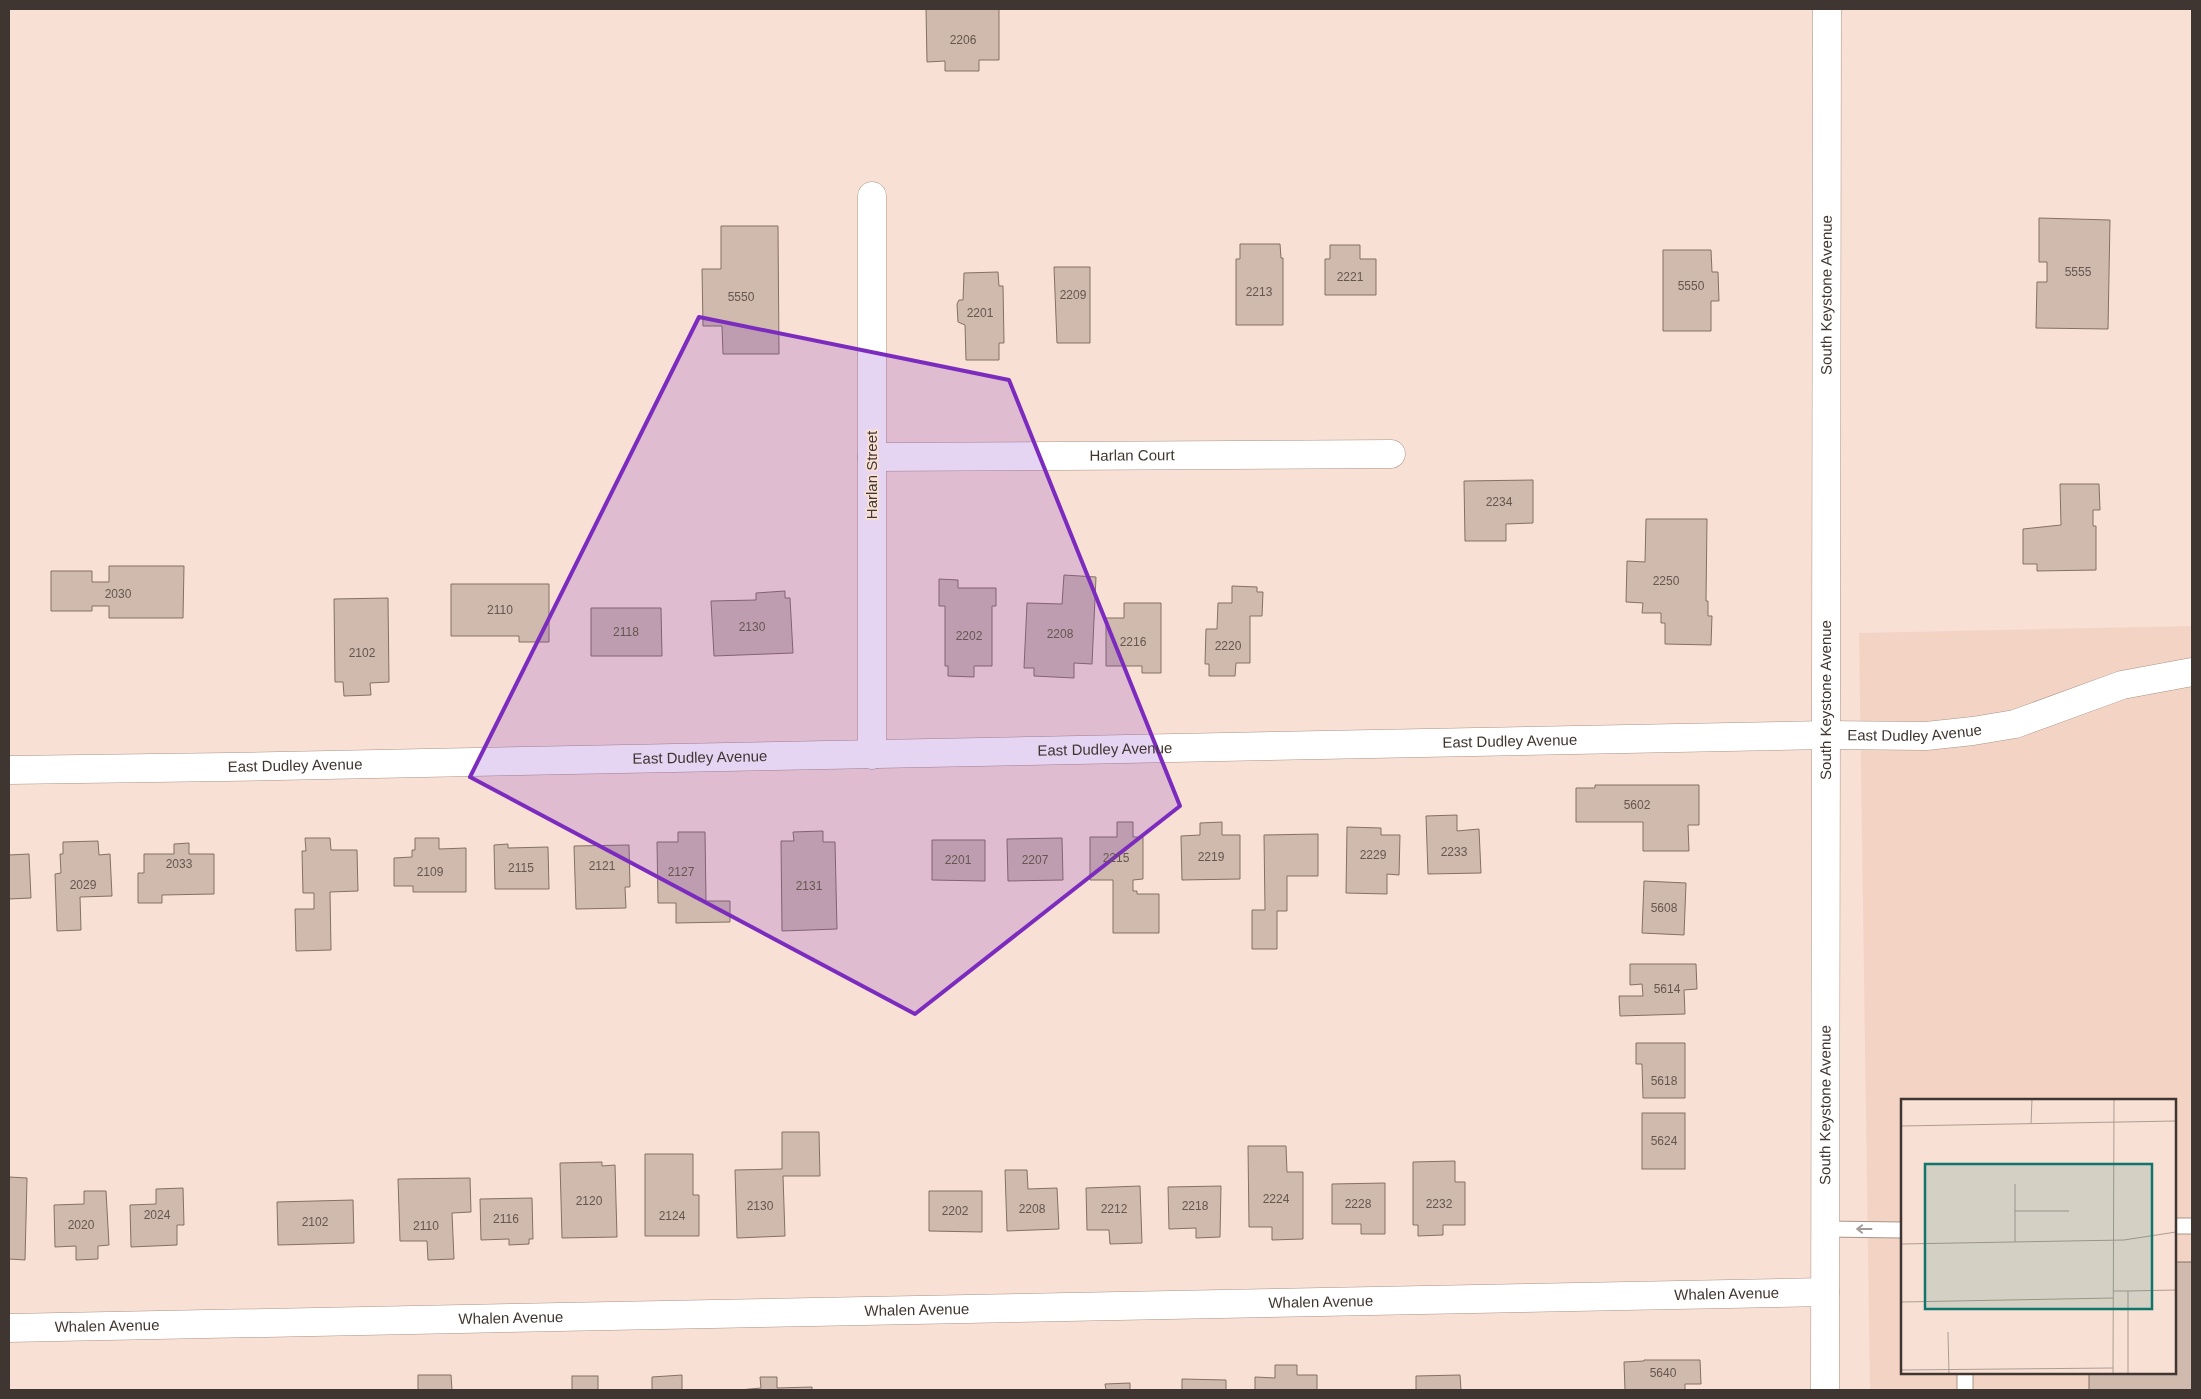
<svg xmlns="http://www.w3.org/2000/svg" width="2201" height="1399" font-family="Helvetica,sans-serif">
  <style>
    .built { fill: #f3d4c4; fill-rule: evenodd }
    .building { fill: #d0b9ad; stroke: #857065 }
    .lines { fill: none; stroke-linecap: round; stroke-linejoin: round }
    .lane-casing { stroke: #a99387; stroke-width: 17 }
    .street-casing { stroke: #a99387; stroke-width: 29 }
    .secondary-casing { stroke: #a99387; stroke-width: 29 }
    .lane { stroke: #fff; stroke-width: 15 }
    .street { stroke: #fff; stroke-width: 28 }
    .secondary { stroke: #fff; stroke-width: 28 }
    .oneway { stroke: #a09a98 }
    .marked { fill: #7b2cbf; fill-opacity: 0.2; stroke: #7b2cbf; stroke-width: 4; stroke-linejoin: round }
    .labels { text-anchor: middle; stroke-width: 4; stroke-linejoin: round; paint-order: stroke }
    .number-label { font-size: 12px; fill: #645750 }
    .street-label { font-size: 15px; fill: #403631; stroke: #f8e0d4 }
    .inset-road { fill: none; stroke: #ae9c93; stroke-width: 1 }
    .view { fill: #0f766e; fill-opacity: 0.15; stroke: #0f766e; stroke-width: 2.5 }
    .inset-edge { fill: none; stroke: #403631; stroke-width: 2.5 }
  </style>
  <rect width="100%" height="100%" fill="#f8e0d4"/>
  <!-- built -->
  <path class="built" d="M2192 626V1390H1870L1859 633ZM1902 1100H2175V1373H1902Z"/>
  <!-- building -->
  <g class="building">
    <polygon points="926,9 999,9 999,60 979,60 979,71 945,71 945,61 927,62"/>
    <polygon points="2039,218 2110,220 2108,329 2036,328 2037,282 2047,282 2047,262 2039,262"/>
    <polygon points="721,226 778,226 779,354 723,354 722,326 703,326 702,269 721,269"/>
    <polygon points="1240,244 1280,244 1281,258 1283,258 1283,325 1236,325 1236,259 1240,259"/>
    <polygon points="1330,245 1360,245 1360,259 1376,259 1376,295 1325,295 1325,259 1330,259"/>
    <polygon points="1663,250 1711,250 1712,272 1718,272 1719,301 1711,301 1711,331 1663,331"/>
    <polygon points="1054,267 1090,267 1090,343 1057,343"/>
    <polygon points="998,272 999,286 1003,286 1004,343 999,343 999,360 966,360 965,325 958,322 957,304 959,300 963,300 964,273"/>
    <polygon points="1533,480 1533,523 1506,524 1506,541 1465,541 1464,481"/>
    <polygon points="2060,484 2099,484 2100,510 2093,510 2093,526 2096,526 2096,570 2037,571 2037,564 2023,564 2023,529 2061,525"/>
    <polygon points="1646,519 1707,519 1706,601 1708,601 1708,616 1712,616 1711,645 1665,644 1665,623 1661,623 1661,613 1642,613 1643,603 1626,602 1627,561 1645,562"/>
    <polygon points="109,566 184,566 183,618 109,618 109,606 92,606 92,611 51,611 51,571 92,571 92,582 109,582"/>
    <polygon points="1064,575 1096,577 1092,664 1074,663 1074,678 1034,676 1034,668 1024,668 1027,603 1062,604"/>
    <polygon points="939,579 958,580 958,588 996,588 996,606 992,606 992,666 974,666 974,677 948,676 948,666 945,666 945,606 939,606"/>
    <polygon points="451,584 549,584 549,642 519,642 519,636 451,636"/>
    <polygon points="1232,586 1257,587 1257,592 1263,592 1262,616 1250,616 1250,663 1236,663 1235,676 1209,676 1209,664 1205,664 1206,629 1217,629 1218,603 1232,603"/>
    <polygon points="785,591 785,598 790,598 793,653 714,656 711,601 756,600 756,593"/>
    <polygon points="388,598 389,682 370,683 371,695 344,696 343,682 335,682 334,599"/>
    <polygon points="1124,603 1161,603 1161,673 1142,673 1142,666 1106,666 1106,618 1124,618"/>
    <polygon points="591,608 661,608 662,656 591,656"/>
    <polygon points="1595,785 1699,785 1699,825 1688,825 1689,851 1643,851 1643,822 1576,822 1576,788 1595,788"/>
    <polygon points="1457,815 1457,831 1479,829 1481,873 1428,874 1426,816"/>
    <polygon points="1117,822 1133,822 1133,837 1143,837 1143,879 1133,880 1133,891 1137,891 1137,894 1159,894 1159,933 1113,933 1113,880 1090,880 1090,837 1117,837"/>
    <polygon points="1222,822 1222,835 1240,835 1240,879 1182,880 1181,836 1200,835 1200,823"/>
    <polygon points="1347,827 1381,828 1381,835 1400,835 1399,875 1387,874 1387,894 1346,893"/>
    <polygon points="823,831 823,842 835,842 837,929 782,931 781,841 794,841 793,832"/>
    <polygon points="678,832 705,832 706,901 730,901 730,922 676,923 676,903 658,903 657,842 678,842"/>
    <polygon points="1318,834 1318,876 1287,876 1287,911 1277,911 1277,949 1252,949 1252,910 1265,910 1264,835"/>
    <polygon points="305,838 330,838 331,850 357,850 358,891 330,892 331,950 296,951 295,909 314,909 314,893 303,893 302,851 306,851"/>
    <polygon points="415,838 439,838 439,849 466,848 466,892 413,892 413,886 394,886 394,858 412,857 412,850 415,850"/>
    <polygon points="1062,838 1063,880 1008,881 1007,839"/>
    <polygon points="932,840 985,840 985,881 932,880"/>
    <polygon points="98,841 99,855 110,854 112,896 80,897 81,930 57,931 55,874 61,873 60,854 63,854 63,842"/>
    <polygon points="189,843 189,854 214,854 214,894 162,895 162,903 138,903 138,873 144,873 144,854 174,854 174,844"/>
    <polygon points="508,844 508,848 548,847 549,889 495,889 494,845"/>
    <polygon points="629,845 630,887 625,887 626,908 576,909 574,846"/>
    <polygon points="29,854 31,898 9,899 9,855"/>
    <polygon points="1644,881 1686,883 1684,935 1642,933"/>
    <polygon points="1630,964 1696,964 1697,989 1684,990 1685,1014 1620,1016 1619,996 1643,996 1642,984 1630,985"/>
    <polygon points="1636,1043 1685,1043 1685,1098 1643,1098 1642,1064 1636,1064"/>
    <rect x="1642" y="1113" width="43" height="56"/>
    <polygon points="782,1132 819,1132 820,1176 783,1176 785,1236 737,1238 735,1170 782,1169"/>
    <polygon points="1248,1146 1286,1146 1287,1172 1303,1172 1303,1239 1272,1240 1272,1227 1249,1227"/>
    <polygon points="645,1154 693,1154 693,1195 699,1195 699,1236 645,1236"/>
    <polygon points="1455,1161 1455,1182 1465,1182 1465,1225 1443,1225 1443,1235 1418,1236 1418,1225 1413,1225 1413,1162"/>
    <polygon points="602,1162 602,1166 615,1165 617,1237 562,1238 560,1163"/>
    <polygon points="1005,1170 1027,1170 1028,1189 1057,1188 1059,1229 1007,1231"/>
    <polygon points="9,1177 27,1178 25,1260 9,1259"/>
    <polygon points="470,1178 471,1212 452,1213 454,1259 428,1260 427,1241 400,1241 398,1179"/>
    <polygon points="1385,1183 1385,1234 1361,1234 1361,1224 1332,1224 1332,1184"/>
    <polygon points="1140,1186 1142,1243 1110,1244 1109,1230 1087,1230 1086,1188"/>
    <polygon points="1221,1186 1220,1237 1196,1238 1196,1228 1169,1229 1168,1187"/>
    <polygon points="183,1188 184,1225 177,1225 177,1245 131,1247 130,1205 156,1204 156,1189"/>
    <polygon points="84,1191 106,1191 109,1245 98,1246 98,1259 76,1260 76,1246 55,1247 54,1205 84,1204"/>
    <polygon points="929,1191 982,1191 982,1232 929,1231"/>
    <polygon points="532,1198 533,1239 529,1239 529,1244 509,1245 509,1239 481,1240 480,1199"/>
    <polygon points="353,1200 354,1243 278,1245 277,1202"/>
    <polygon points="2175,1262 2192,1262 2192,1390 2089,1390 2089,1373 2175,1373"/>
    <polygon points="1644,1360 1700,1360 1701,1384 1685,1384 1685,1390 1625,1390 1624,1362 1644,1361"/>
    <polygon points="1275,1365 1297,1365 1297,1375 1317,1375 1317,1390 1255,1390 1255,1377 1275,1378"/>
    <polygon points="418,1375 451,1375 452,1390 418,1390"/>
    <polygon points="682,1375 682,1390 652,1390 652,1377"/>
    <polygon points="1460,1375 1461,1390 1416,1390 1416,1376"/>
    <rect x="572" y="1376" width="26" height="14"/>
    <polygon points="760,1377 777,1377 777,1388 812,1387 812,1390 739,1390 761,1388"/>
    <polygon points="1182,1379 1226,1380 1226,1390 1182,1390"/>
    <polygon points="1130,1383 1130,1390 1106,1390 1105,1384"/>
  </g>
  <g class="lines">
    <defs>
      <g id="lane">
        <polyline points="2175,1226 2192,1226"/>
        <polyline points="1825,1229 1902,1230"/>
        <polyline points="1965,1390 1965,1373"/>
      </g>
      <g id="street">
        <path id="s1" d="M872 457 1391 454"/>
        <polyline points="872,755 872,196"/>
        <path id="s2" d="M9 770 226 767 1825 735 1926 736 1973 731 2015 724 2122 685 2192 672"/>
        <path id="s3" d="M9 1328 1825 1292"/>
      </g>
      <g id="secondary">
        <path id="s4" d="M1825 1390 1827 9"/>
      </g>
    </defs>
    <!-- lane casing -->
    <use href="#lane" class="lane-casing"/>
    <!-- street casing -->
    <use href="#street" class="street-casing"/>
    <!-- secondary casing -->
    <use href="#secondary" class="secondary-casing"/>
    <!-- lane -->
    <use href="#lane" class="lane"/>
    <!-- street -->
    <use href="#street" class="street"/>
    <!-- secondary -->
    <use href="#secondary" class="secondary"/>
  </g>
  <!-- one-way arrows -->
  <defs><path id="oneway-shaft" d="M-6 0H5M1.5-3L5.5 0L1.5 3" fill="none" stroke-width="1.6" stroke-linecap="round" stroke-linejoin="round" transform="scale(1.25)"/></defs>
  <use class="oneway" href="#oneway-shaft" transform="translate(1864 1229) rotate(-180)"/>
  <!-- marked area -->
  <path class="marked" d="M699 317 1009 380 1180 806 915 1014 470 777Z"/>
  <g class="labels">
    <!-- number labels -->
    <g class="number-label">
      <text x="963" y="44">2206</text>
      <text x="2078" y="276">5555</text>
      <text x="1350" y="281">2221</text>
      <text x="1691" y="290">5550</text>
      <text x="1259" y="296">2213</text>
      <text x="1073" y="299">2209</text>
      <text x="741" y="301">5550</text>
      <text x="980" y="317">2201</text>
      <text x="1499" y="506">2234</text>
      <text x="1666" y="585">2250</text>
      <text x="118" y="598">2030</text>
      <text x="500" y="614">2110</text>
      <text x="752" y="631">2130</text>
      <text x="626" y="636">2118</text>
      <text x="1060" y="638">2208</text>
      <text x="969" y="640">2202</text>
      <text x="1133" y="646">2216</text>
      <text x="1228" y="650">2220</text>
      <text x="362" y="657">2102</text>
      <text x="1637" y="809">5602</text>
      <text x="1454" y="856">2233</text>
      <text x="1373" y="859">2229</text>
      <text x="1211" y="861">2219</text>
      <text x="1116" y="862">2215</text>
      <text x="958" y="864">2201</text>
      <text x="1035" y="864">2207</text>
      <text x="179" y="868">2033</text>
      <text x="602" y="870">2121</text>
      <text x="521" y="872">2115</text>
      <text x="430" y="876">2109</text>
      <text x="681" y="876">2127</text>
      <text x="83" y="889">2029</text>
      <text x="809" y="890">2131</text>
      <text x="1664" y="912">5608</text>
      <text x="1667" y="993">5614</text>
      <text x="1664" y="1085">5618</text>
      <text x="1664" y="1145">5624</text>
      <text x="1276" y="1203">2224</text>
      <text x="589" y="1205">2120</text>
      <text x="1358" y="1208">2228</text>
      <text x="1439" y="1208">2232</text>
      <text x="760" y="1210">2130</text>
      <text x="1195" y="1210">2218</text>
      <text x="1032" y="1213">2208</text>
      <text x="1114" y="1213">2212</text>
      <text x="955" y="1215">2202</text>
      <text x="157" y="1219">2024</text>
      <text x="672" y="1220">2124</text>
      <text x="506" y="1223">2116</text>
      <text x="315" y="1226">2102</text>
      <text x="81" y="1229">2020</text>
      <text x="426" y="1230">2110</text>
      <text x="1663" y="1377">5640</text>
    </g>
    <!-- street labels -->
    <g class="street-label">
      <text dy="5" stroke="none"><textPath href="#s4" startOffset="1095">South Keystone Avenue</textPath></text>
      <text dy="5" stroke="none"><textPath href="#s1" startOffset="260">Harlan Court</textPath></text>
      <text transform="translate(872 475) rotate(-90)" y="5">Harlan Street</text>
      <text dy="5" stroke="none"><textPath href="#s4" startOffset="690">South Keystone Avenue</textPath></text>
      <text dy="5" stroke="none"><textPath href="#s2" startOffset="1906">East Dudley Avenue</textPath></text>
      <text dy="5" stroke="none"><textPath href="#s2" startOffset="1501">East Dudley Avenue</textPath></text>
      <text dy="5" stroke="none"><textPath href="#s2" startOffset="1096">East Dudley Avenue</textPath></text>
      <text dy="5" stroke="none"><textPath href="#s2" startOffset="691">East Dudley Avenue</textPath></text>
      <text dy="5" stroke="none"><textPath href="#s2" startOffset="286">East Dudley Avenue</textPath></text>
      <text dy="5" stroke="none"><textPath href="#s4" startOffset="285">South Keystone Avenue</textPath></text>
      <text dy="5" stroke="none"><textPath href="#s3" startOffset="1718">Whalen Avenue</textPath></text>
      <text dy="5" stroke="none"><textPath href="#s3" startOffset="1312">Whalen Avenue</textPath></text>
      <text dy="5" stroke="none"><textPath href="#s3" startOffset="908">Whalen Avenue</textPath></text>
      <text dy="5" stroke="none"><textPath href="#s3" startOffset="502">Whalen Avenue</textPath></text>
      <text dy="5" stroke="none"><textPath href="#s3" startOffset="98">Whalen Avenue</textPath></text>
    </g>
  </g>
  <!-- overview -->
  <g transform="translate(1901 1099)">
    <rect width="275" height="275" fill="#f8e0d4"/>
    <path class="inset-road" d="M130 25 131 0M0 27 275 22M114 112H168M114 143V85M0 145 223 141 275 133M212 192H227V275M227 192 275 191M0 203 212 199M47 233 48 275M0 271 212 269M212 275 213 0"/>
    <path class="view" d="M24 65H251V210H24Z"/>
    <rect width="275" height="275" class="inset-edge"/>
  </g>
  <!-- border -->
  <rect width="2201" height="1399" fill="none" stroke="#403631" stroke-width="20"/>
</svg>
